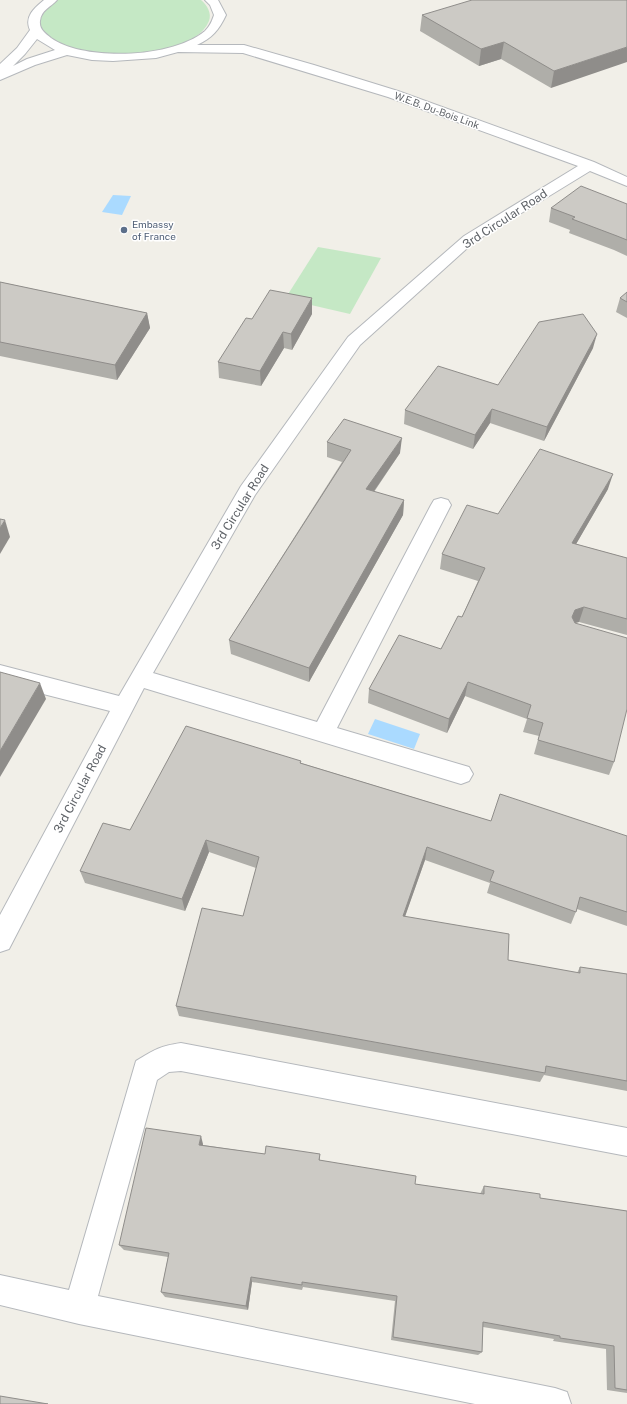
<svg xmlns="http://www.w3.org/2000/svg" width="627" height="1404" font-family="'Public Sans',sans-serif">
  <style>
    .green { fill: #c5e8c5 }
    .water { fill: #aadaff }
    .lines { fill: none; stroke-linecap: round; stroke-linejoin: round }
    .minor-casing { stroke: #b5b8bc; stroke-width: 2 }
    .minor { fill: #fff; fill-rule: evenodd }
    .wall { fill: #afaea9 }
    .shaded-wall { fill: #8f8d8a }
    .building { fill: #cccac5; stroke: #8f8d8a }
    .service-dot { fill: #5c6f8a; stroke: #fff; stroke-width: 1.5 }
    .labels { text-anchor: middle; stroke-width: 3; stroke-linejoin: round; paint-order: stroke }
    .far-street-label { font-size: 10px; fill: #5f6368; stroke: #fff }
    .far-service-label { font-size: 10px; fill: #4e5e75; stroke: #fff; text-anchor: start }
    .street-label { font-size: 12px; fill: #5f6368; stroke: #fff }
  </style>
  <rect width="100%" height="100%" fill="#f1efe8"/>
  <!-- green -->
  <g class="green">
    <path d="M58 0H201C207 5 212 13 209 21 195 55 118 57 88 53 81 52 74 49 67 47 64 46 59 45 55 43 50 40 45 33 40 28 39 15 47 7 58 0Z"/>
    <polygon points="318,247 381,258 350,314 285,299"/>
  </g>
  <!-- water -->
  <g class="water">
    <polygon points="113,195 131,196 122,215 102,212"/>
    <polygon points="375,719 420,734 414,749 368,734"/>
  </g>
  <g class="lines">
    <defs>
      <g id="minor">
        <path d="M44 0H57C51 7 41 10 40 21 39 29 45 33 51 38 85 62 173 58 205 31 210 26 212 21 214 15L210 5 205 0H218L226 15C219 30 212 38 197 45H244L314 65 398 91 594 162 627 177V186L590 171 474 242 360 345 255 495 153 673 317 722 431 505 434 500 441 498 448 500 451 505 337 728 469 767 473 774 469 781 461 784 144 688 9 949 0 952V915L110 711 0 683V665L119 696 241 486 348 337 464 236 578 166 388 97 243 53 178 52 156 58 113 61 92 60 67 55 35 65 0 80V64L17 48 30 30C24 17 34 8 44 0ZM37 39 55 50 27 59 13 66 25 54Z"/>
        <path d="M181 1043 627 1128V1156L181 1071 169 1072 157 1080 98 1296 555 1388 567 1392 571 1404H475L79 1324 0 1305V1275L69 1290 136 1061C154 1050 160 1046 181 1043Z"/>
      </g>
    </defs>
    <!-- minor casing -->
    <use href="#minor" class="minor-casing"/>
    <!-- minor -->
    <use href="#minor" class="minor"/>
  </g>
  <!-- wall -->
  <g class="wall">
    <polygon points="627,0 551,88 501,59 479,66 420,31 422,15"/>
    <polygon points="627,204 627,256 614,250 569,233 570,230 549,222 551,208"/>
    <polygon points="0,282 147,313 150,328 117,380 0,356"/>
    <polygon points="627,292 627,318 616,312 620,298"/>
    <polygon points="312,314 292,350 284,348 261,386 219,378 218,362 252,319"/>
    <polygon points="593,348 544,441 490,423 473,449 404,424 405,410 498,385"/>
    <polygon points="327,442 400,453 374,492 404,500 403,515 309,682 231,654 229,640 342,462 327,457"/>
    <polygon points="608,489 576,544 627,558 627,635 579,622 575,623 614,762 609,775 534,754 539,736 523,732 527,719 465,696 447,733 368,703 369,689 441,649 462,617 478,581 440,569 442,554 498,514"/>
    <polygon points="301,761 301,763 491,821 627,836 627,926 577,909 571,924 487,893 490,883 425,860 405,916 508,960 577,973 580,967 627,974 627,1091 544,1075 540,1082 179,1016 176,1006 243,916 256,868 209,852 185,911 85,883 80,871 130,830"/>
    <polygon points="203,1144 203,1145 265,1154 320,1154 320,1160 415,1184 480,1194 484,1186 540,1198 627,1211 627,1393 607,1390 606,1349 553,1341 554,1339 483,1327 482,1352 478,1355 391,1340 395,1301 303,1287 302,1290 252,1282 248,1310 165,1297 161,1292 168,1257 124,1250 119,1245"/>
  </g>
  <!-- shaded-wall -->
  <g class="shaded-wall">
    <polygon points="504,42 501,59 479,66 481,49"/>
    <polygon points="627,47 627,62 551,88 554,71"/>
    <polygon points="312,298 312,314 292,350 291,334"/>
    <polygon points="147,313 150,328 117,380 115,365"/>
    <polygon points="283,332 284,348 261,386 260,371"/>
    <polygon points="597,334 593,348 544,441 547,427"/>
    <polygon points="492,409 490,423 473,449 475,435"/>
    <polygon points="402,438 400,453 365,504 366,489"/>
    <polygon points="613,474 608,489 568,558 572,543"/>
    <polygon points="404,500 403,515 309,682 309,668"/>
    <polygon points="5,520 10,537 0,554 0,528"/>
    <polygon points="584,607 579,622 571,624 572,617 575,610"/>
    <polygon points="468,682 465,696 447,733 449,719"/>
    <polygon points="40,683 46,699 0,777 0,751"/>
    <polygon points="206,840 209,852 185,911 182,899"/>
    <polygon points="427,847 425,860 401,928 403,916"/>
    <polygon points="201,1136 203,1144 202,1152 199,1145"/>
    <polygon points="251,1277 252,1282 248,1310 246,1306"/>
  </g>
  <!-- building -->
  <g class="building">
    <polygon points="472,0 627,0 627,47 554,71 504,42 481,49 422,15"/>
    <polygon points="581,186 627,204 627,240 617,236 572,219 575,217 551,208"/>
    <polygon points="0,282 147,313 115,365 0,342"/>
    <polygon points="270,290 312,298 291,334 283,332 260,371 218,362 246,318 252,319"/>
    <polygon points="627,292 627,302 620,298"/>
    <polygon points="583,314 597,334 547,427 492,409 475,435 405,410 438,366 498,385 539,322"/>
    <polygon points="344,419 402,438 366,489 404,500 309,668 229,640 351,450 327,442"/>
    <polygon points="540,449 613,474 572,543 627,558 627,619 584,607 575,610 572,617 575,623 627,638 627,709 614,762 538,740 543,723 527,718 531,705 468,682 449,719 369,689 399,635 441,649 458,616 462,617 485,568 442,554 467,505 498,514"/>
    <polygon points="0,519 5,520 0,528"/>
    <polygon points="0,672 40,683 0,751"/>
    <polygon points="186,726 301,761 300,763 491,821 500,794 627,836 627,912 580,897 576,912 490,881 494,871 427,847 403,916 509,934 508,960 580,973 580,967 627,974 627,1081 546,1066 545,1073 176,1006 202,908 243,916 259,857 206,840 182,899 80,871 103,823 130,830"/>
    <polygon points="146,1128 201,1136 199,1145 265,1154 266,1146 320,1154 319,1160 416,1176 415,1184 484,1194 484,1186 540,1194 540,1198 627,1211 627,1390 615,1388 614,1346 560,1338 560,1336 483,1322 482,1352 393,1337 397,1296 302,1282 302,1285 251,1277 246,1306 161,1292 169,1253 119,1245"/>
    <polygon points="0,1396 48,1404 0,1404"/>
  </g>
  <!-- markers -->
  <circle class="service-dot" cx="124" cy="230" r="4"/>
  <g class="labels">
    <!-- far-street labels -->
    <g class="far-street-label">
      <text transform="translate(437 110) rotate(20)" y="4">W.E.B. Du-Bois Link</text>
    </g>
    <!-- far-service labels -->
    <g class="far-service-label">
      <text x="132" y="228">Embassy<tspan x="132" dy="12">of France</tspan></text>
    </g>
    <!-- street labels -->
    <g class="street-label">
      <text transform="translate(505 219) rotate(-33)" y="4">3rd Circular Road</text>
      <text transform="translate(240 507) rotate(-58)" y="4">3rd Circular Road</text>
      <text transform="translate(80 789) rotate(-62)" y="4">3rd Circular Road</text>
    </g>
  </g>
</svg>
